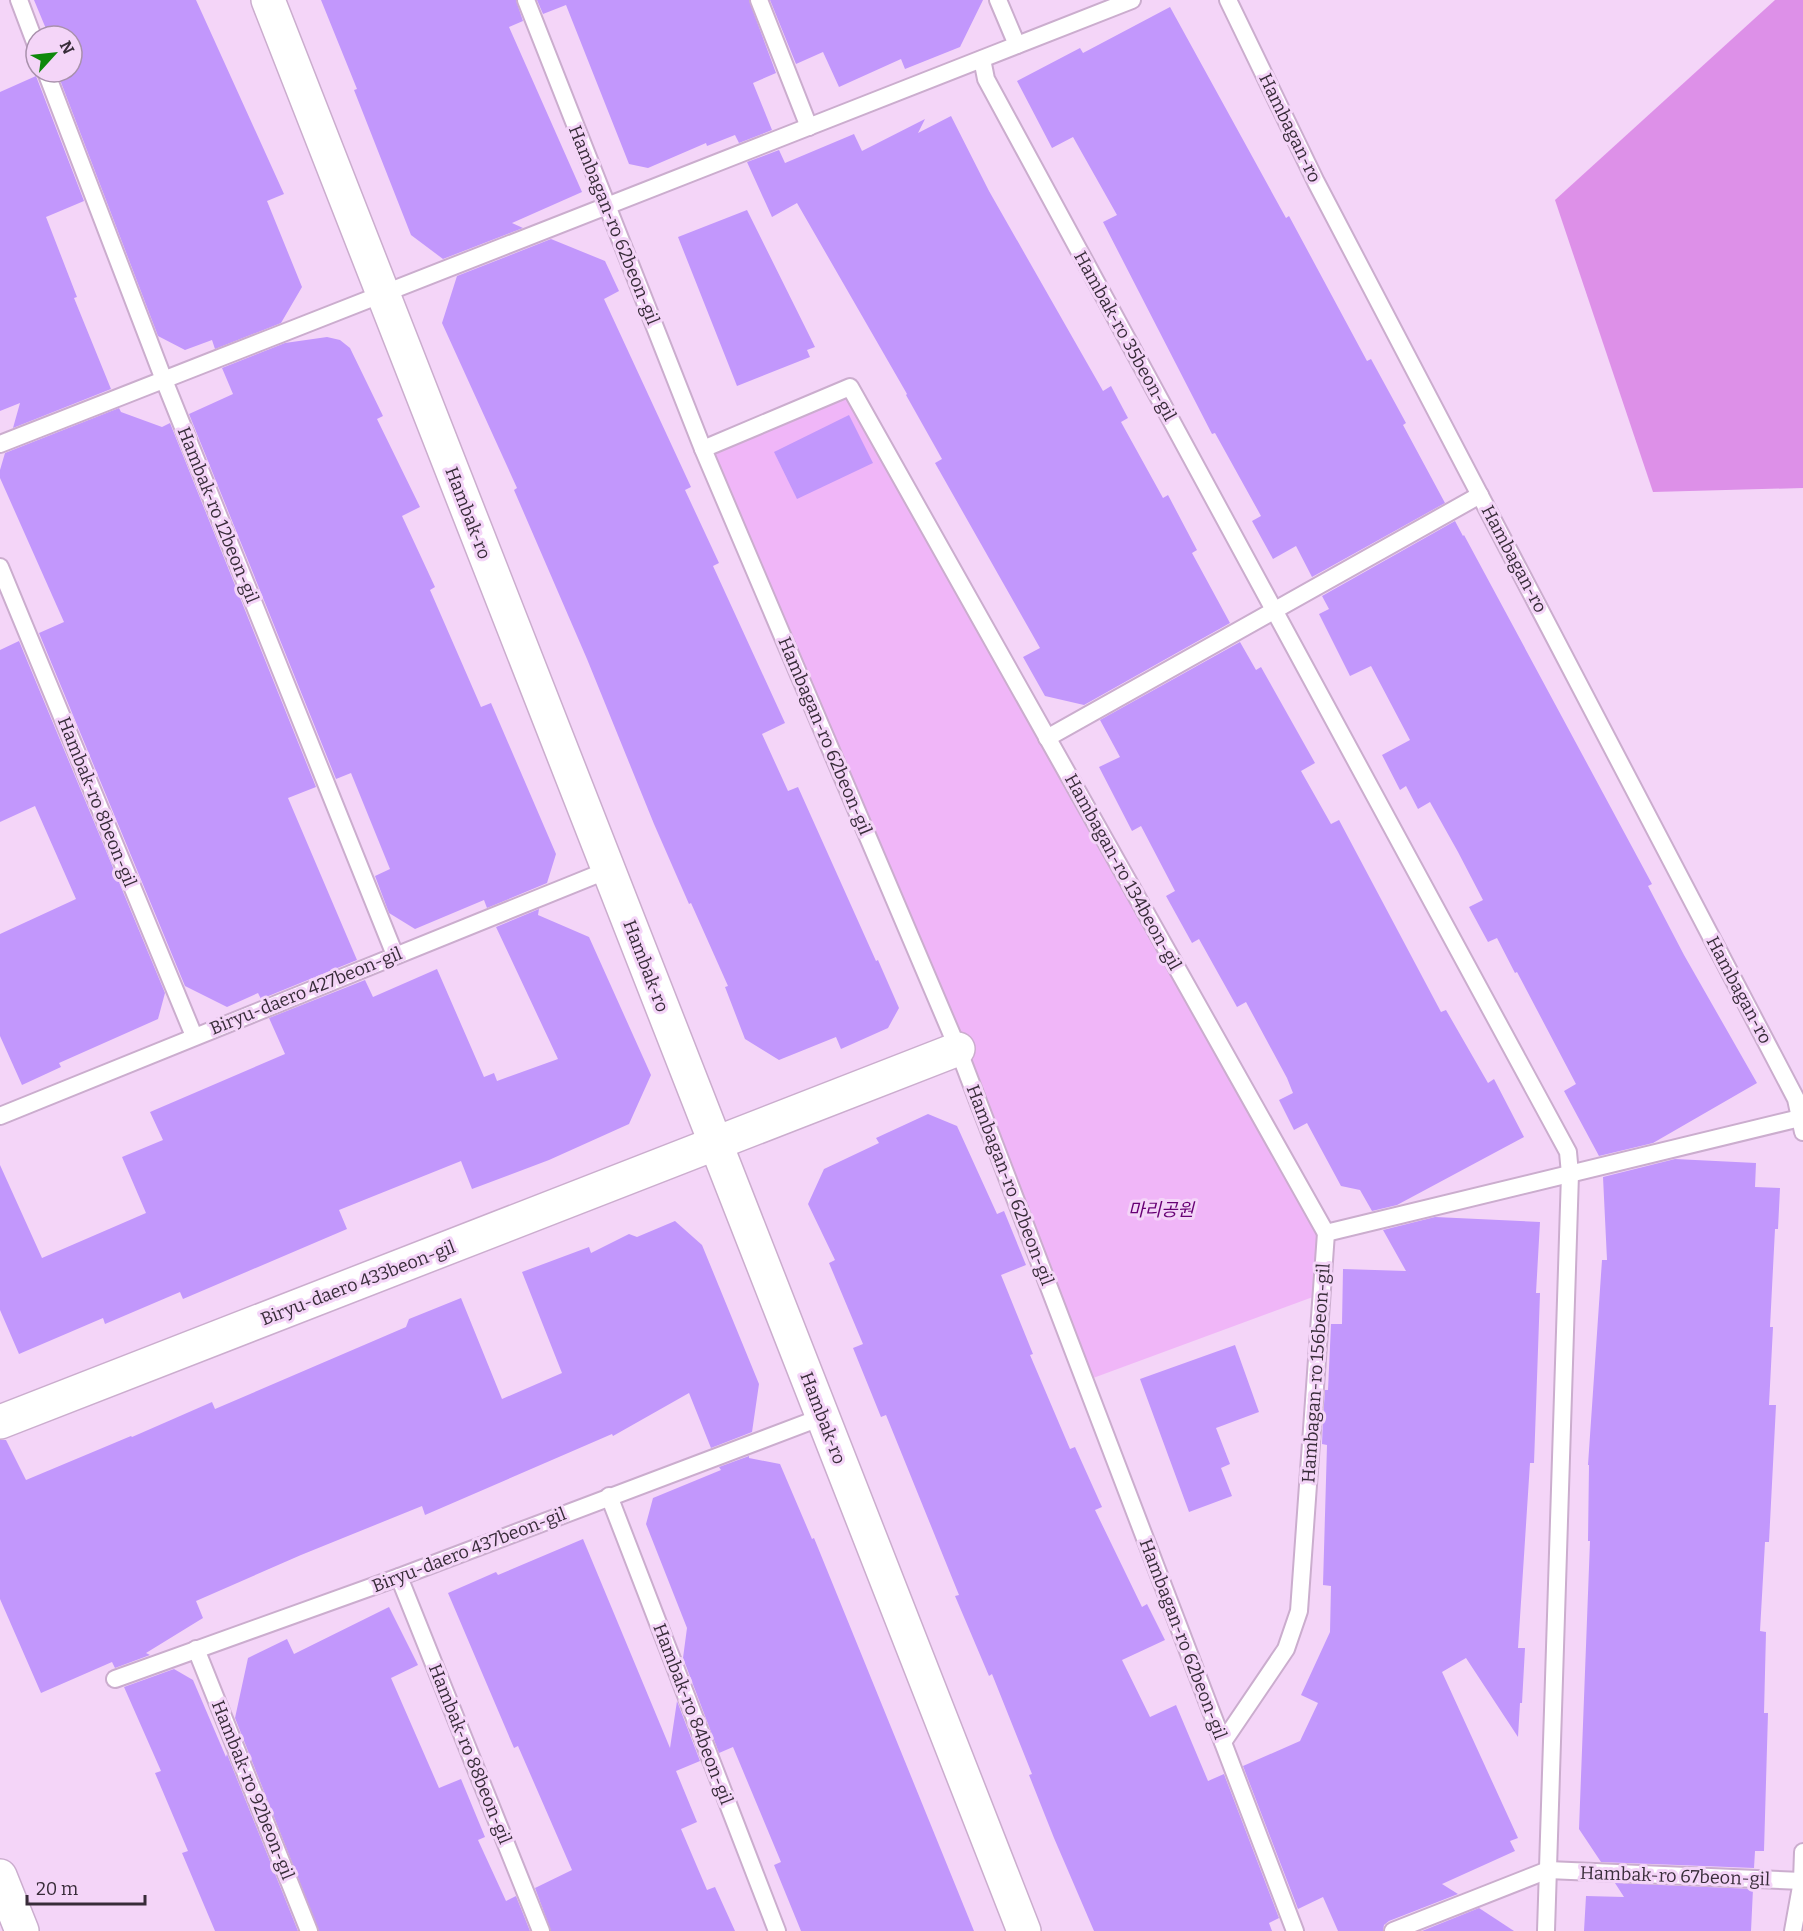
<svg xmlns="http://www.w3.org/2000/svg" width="1803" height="1931" font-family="Bitter,'Noto Sans KR',serif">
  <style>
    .green { fill: #f0b6f8 }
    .forest { fill: #dd90e8 }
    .building { fill: #c297fc }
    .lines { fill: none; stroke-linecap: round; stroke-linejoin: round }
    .service-casing { stroke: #cbadce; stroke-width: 20 }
    .minor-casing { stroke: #cbadce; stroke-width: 36 }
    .secondary-casing { stroke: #cbadce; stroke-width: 36 }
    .service { stroke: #fff; stroke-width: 16 }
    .minor { stroke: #fff; stroke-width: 33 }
    .secondary { stroke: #fff; stroke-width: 33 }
    .labels { text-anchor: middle; stroke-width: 6; stroke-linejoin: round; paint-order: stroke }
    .street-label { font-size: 18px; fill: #382c39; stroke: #f4d5f8 }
    .park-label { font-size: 18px; font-style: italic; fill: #670074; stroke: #f4d5f8 }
  </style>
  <rect width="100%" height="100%" fill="#f4d5f8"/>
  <!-- green -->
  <polygon class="green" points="850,387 1326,1233 1321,1294 1085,1381 958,1049 703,449"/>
  <!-- forest -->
  <polygon class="forest" points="1775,0 1803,0 1803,488 1653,492 1555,200"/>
  <!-- building -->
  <g class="building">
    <polygon points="34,0 196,0 284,194 267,201 302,287 281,323 215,349 212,340 185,350 158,336 57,72 72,72 72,36 49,36"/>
    <polygon points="321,0 516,0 523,21 509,27 582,192 512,223 523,228 443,259 411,235 354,90 357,89"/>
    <polygon points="537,0 749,0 776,73 753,83 772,130 739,143 735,135 707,146 706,143 648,168 629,164 566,5 543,14"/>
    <polygon points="770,0 983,0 960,47 905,69 901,59 839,87 823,52 796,64"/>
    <polygon points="1170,7 1286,218 1289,216 1367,361 1371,359 1406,423 1403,425 1445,503 1312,577 1296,546 1273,559 1252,521 1261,516 1215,433 1212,434 1103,222 1117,215 1073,137 1052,148 1017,81 1080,48 1083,53"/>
    <polygon points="36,76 84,201 46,217 77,297 74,298 111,389 13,428 20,403 0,411 0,92"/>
    <polygon points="951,116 989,191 1103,391 1111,386 1128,418 1121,422 1163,498 1168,495 1197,550 1192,553 1230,623 1084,705 1045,696 1023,657 1040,648 935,463 942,459 906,395 907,394 797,203 772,217 747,162 779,150 785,163 854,134 862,151 925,119 918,133"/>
    <polygon points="747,210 815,347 807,350 810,357 737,386 678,237"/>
    <polygon points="551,239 605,261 619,291 604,299 691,487 685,490 719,563 713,566 785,723 762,734 788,791 798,787 876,961 878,960 899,1008 888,1028 841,1049 836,1037 779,1060 745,1039 725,987 728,986 691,903 689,904 654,824 587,659 514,490 517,488 442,323 457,276"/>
    <polygon points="327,337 340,340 350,348 383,416 377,419 420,507 402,516 435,587 430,590 481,707 491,703 556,854 547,883 487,908 484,900 415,929 389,913 375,876 390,869 351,773 336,779 189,414 233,394 222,368 285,343"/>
    <polygon points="119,408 121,412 162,427 170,423 316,787 288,798 357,960 261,999 258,993 227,1007 185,986 39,633 64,622 0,478 0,470 5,453"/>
    <polygon points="849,415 873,463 797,499 774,452"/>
    <polygon points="1455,521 1463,536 1464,535 1652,884 1648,886 1684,955 1757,1083 1653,1143 1599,1156 1564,1091 1576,1084 1517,972 1515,973 1497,938 1488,942 1469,907 1483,900 1458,852 1430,802 1418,809 1406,786 1400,790 1382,755 1410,740 1371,666 1350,676 1319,614 1329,609 1322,596"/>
    <polygon points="19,641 165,993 158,1019 59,1063 61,1067 22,1085 0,1036 0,934 76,899 35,806 0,822 0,650"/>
    <polygon points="1240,642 1256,670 1261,667 1315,763 1301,771 1331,824 1339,820 1441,1012 1446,1010 1488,1083 1494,1079 1524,1137 1397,1205 1372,1211 1360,1190 1341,1186 1307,1123 1294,1130 1279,1100 1293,1093 1287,1078 1246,1002 1237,1007 1199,939 1192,943 1166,896 1175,891 1141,826 1132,831 1099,767 1120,757 1100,720"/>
    <polygon points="539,909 538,915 589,937 651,1075 629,1124 549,1160 472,1189 461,1161 339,1210 347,1229 183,1299 180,1292 105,1324 103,1318 19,1354 0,1310 0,1165 42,1258 146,1213 122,1157 163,1140 150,1112 285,1054 269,1018 365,980 373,997 437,969 484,1077 494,1073 497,1081 558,1059 496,927"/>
    <polygon points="928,1114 957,1126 997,1214 1004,1211 1026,1265 1001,1275 1033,1354 1030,1355 1070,1449 1075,1447 1102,1507 1095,1510 1142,1607 1147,1604 1165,1640 1122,1660 1150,1717 1176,1705 1208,1781 1224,1774 1279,1918 1269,1923 1272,1931 1094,1931 1054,1838 1029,1775 1032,1774 992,1674 989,1676 955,1596 959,1595 886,1415 881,1417 853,1348 863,1344 829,1263 835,1260 808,1204 824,1169 879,1143 876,1138"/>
    <polygon points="1675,1159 1756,1163 1755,1187 1780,1188 1778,1229 1775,1229 1770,1327 1773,1327 1769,1405 1776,1405 1773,1464 1769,1542 1765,1542 1760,1631 1766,1632 1764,1713 1768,1713 1764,1851 1755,1851 1754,1868 1601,1862 1579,1829 1590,1541 1588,1541 1589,1465 1588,1465 1602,1260 1607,1260 1603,1177"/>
    <polygon points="1435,1217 1540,1222 1536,1293 1540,1293 1534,1463 1530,1463 1518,1648 1525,1648 1522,1703 1520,1703 1518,1737 1466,1658 1442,1672 1518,1838 1510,1841 1515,1851 1442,1884 1458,1894 1389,1921 1384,1925 1383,1931 1338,1931 1323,1897 1298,1909 1243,1766 1300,1741 1318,1703 1301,1695 1330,1632 1331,1586 1323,1585 1327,1445 1322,1444 1323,1419 1325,1390 1328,1390 1331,1324 1342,1324 1343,1269 1406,1271 1383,1230"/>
    <polygon points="675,1221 702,1245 759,1384 752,1432 711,1448 689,1393 613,1436 612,1434 425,1515 422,1506 301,1555 196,1601 203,1618 146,1653 150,1655 115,1668 112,1662 41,1693 0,1599 0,1440 6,1440 26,1480 131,1436 132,1437 212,1402 215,1409 406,1327 409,1319 461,1298 502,1399 562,1373 522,1272 589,1247 591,1253 629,1234 637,1237"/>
    <polygon points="1235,1345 1259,1412 1216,1428 1230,1464 1221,1468 1232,1496 1189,1512 1140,1379"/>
    <polygon points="749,1456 749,1458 780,1464 812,1539 814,1538 974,1931 801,1931 774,1865 781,1862 733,1747 719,1753 683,1658 687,1628 646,1524 653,1498 721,1470 719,1467"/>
    <polygon points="583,1539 670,1748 677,1701 700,1761 676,1771 697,1822 681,1829 707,1890 715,1887 735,1931 551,1931 535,1888 572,1870 518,1746 514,1748 448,1593 496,1572 498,1575"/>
    <polygon points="389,1607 418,1665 391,1678 439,1788 461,1779 485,1837 478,1840 506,1901 516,1896 530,1931 319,1931 235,1718 248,1658 287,1639 294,1654"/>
    <polygon points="174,1669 193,1680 226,1757 227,1754 298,1931 215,1931 182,1853 188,1851 155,1773 161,1771 124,1687"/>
    <polygon points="1615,1883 1753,1889 1751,1931 1584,1931 1586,1896 1624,1897"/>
    <polygon points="1479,1908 1514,1931 1422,1931"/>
  </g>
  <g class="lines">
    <defs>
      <g id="service">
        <polyline points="19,0 36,45"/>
        <polyline points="526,0 703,449 958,1049 1295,1931"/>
        <polyline points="759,0 809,127"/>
        <polyline points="998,0 1017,45"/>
        <polyline points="1228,0 1316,182 1796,1099 1803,1132"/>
        <polyline points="982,59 986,79 1568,1152 1570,1174 1546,1931"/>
        <polyline points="46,72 164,380 395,955"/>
        <polyline points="0,444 1132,0"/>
        <polyline points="703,449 850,387 1326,1233"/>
        <polyline points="0,567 194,1036"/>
        <polyline points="1047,738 1480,495"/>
        <polyline points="0,1116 608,870"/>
        <polyline points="1326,1233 1800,1118 1803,1122"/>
        <polyline points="609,1496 777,1931"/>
        <polyline points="399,1577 541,1931"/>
        <polyline points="196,1649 309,1931"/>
        <polyline points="115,1679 399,1577 822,1417"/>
        <polyline points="1223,1742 1286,1649 1299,1611 1326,1233"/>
        <polyline points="1393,1931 1548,1870 1802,1881"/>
        <polyline points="1793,1931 1802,1881 1803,1852"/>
      </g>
      <g id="minor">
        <polyline points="268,0 1024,1931"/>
        <polyline points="0,1422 958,1049"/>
      </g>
      <polyline id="secondary" points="0,1876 22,1931"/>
    </defs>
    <!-- service casing -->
    <use href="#service" class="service-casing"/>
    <!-- minor casing -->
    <use href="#minor" class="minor-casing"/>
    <!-- secondary casing -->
    <use href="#secondary" class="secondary-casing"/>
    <!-- service -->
    <use href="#service" class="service"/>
    <!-- minor -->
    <use href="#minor" class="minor"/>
    <!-- secondary -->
    <use href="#secondary" class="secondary"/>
  </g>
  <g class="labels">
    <!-- street labels -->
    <g class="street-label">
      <text transform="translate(1290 128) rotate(64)" y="6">Hambagan-ro</text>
      <text transform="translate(614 225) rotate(68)" y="6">Hambagan-ro 62beon-gil</text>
      <text transform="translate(1125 336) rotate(61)" y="6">Hambak-ro 35beon-gil</text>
      <text transform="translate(468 513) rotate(69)" y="6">Hambak-ro</text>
      <text transform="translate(218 515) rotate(68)" y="6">Hambak-ro 12beon-gil</text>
      <text transform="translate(1514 559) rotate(62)" y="6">Hambagan-ro</text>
      <text transform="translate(825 736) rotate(67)" y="6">Hambagan-ro 62beon-gil</text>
      <text transform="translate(97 802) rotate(68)" y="6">Hambak-ro 8beon-gil</text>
      <text transform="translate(1123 872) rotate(61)" y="6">Hambagan-ro 134beon-gil</text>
      <text transform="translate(646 966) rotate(69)" y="6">Hambak-ro</text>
      <text transform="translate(1739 990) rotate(62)" y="6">Hambagan-ro</text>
      <text transform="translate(306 991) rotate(-22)" y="6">Biryu-daero 427beon-gil</text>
      <text transform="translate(1010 1185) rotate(69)" y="6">Hambagan-ro 62beon-gil</text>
      <text transform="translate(358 1283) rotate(-21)" y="6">Biryu-daero 433beon-gil</text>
      <text transform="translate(1316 1373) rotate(-86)" y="6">Hambagan-ro 156beon-gil</text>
      <text transform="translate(823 1418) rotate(69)" y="6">Hambak-ro</text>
      <text transform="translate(469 1550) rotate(-21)" y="6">Biryu-daero 437beon-gil</text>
      <text transform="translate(1183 1639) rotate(69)" y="6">Hambagan-ro 62beon-gil</text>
      <text transform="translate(693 1714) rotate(69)" y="6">Hambak-ro 84beon-gil</text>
      <text transform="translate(470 1754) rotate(68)" y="6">Hambak-ro 88beon-gil</text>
      <text transform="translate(253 1790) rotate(68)" y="6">Hambak-ro 92beon-gil</text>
      <text transform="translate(1675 1876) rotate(2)" y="6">Hambak-ro 67beon-gil</text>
    </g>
    <!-- park labels -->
    <g class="park-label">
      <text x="1161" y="1216">마리공원</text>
    </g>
  </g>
  <!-- north arrow -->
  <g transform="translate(54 54) rotate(63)"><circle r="28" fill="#f4d5f8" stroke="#a991ac" stroke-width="1.5"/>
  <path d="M0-4.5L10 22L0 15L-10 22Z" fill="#0e880b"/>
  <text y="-9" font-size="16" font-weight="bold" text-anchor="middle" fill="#382c39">N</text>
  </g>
  <!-- scale -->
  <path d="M27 1895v9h118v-9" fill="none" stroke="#382c39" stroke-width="3"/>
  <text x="36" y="1895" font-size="18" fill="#382c39" stroke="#f4d5f8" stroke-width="4.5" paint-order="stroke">20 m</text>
</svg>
